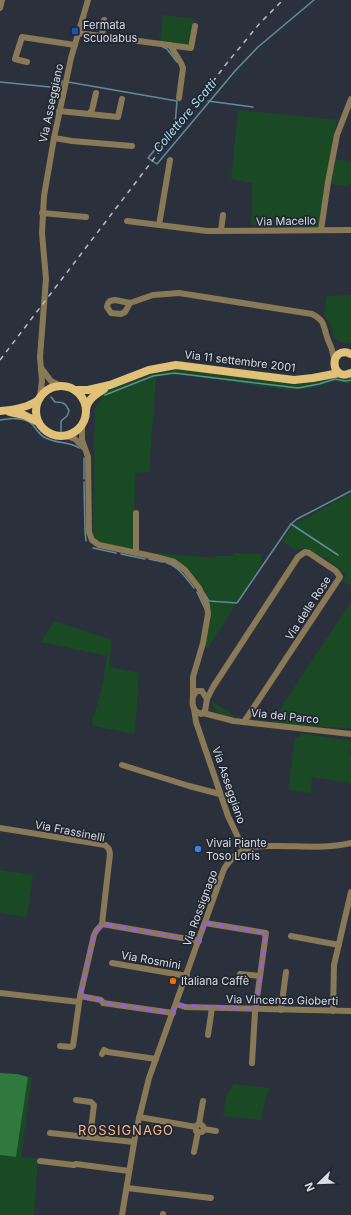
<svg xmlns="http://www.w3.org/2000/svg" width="351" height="1215" font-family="Inter,sans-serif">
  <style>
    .green { fill: #194a23 }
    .forest { fill: #2f783e }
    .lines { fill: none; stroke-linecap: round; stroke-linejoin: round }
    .stream { stroke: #608c9c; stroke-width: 1.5 }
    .minor { stroke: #897957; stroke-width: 6 }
    .major { stroke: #e1c078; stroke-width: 8 }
    .rail { stroke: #b9bdc5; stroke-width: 1.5; stroke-dasharray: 5 5; stroke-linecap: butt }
    .marked { fill: none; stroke: #9761ca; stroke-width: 3; stroke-dasharray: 8 5; stroke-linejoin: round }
    .transit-dot { fill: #1a4fb4; stroke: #212732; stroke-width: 1.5 }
    .shop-dot { fill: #3f7fe0; stroke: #212732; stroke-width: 1.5 }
    .food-dot { fill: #e8710a; stroke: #212732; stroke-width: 1.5 }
    .labels { text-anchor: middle; stroke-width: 3.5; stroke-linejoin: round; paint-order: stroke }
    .poi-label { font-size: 11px; fill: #d8dce3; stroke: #212732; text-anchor: start }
    .street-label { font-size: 11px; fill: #d8dce3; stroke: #212732 }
    .water-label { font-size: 12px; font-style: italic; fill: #acdff2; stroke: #212732 }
    .quarter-label { font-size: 13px; letter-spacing: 1px; fill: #fab688; stroke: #212732 }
  </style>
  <rect width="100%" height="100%" fill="#2b313c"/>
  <!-- green -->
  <g class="green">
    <polygon points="163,15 194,19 189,44 187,45 160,42"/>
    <polygon points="238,110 337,120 326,180 320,227 260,227 260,225 251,225 252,183 231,179"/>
    <polygon points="336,159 351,162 351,183 348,183 349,186 330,184"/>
    <polygon points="351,295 351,343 342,343 336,338 334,338 331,326 324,315 327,296"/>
    <path d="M177 369 289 383H310L330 377H351V384L335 381 312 388 288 390 183 375H173L156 377 149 472 135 473 134 550 99 542 94 536 93 532 95 408 102 399V393C126 380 151 374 177 369Z"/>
    <path d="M351 493V586L342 581 347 574 344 572 342 573 340 569 329 562V560C325 558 324 557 320 556 309 552 310 545 296 550L282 541 293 525 297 523Z"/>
    <polygon points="155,553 216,558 216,556 233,556 234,553 261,554 261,565 208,648 204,646 208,614 199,592 179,566"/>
    <polygon points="351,602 351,728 270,724 277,714"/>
    <polygon points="54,621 112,640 109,667 139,673 135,734 93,726 92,722 102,688 107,656 41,642"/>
    <path d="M212 701 235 716 237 717C224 715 214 716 212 701Z"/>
    <polygon points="300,733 351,741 351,748 348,753 351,755 351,783 312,777 311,793 288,790 295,737 300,737"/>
    <polygon points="0,870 33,875 27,917 0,913"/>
    <polygon points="28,1077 32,1077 21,1157 38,1159 34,1215 0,1215 0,1155 16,1156"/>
    <polygon points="234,1084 270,1088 266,1096 261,1120 223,1116 226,1096"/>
  </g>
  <!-- forest -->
  <polygon class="forest" points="0,1073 17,1074 28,1077 16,1157 0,1155"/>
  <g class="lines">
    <!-- stream -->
    <g class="stream">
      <polyline points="163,47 167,49 177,62"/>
      <polyline points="0,82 60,88 62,81 64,82"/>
      <polyline points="68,82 177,101 175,125 148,158 157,164 235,71 258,47 314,0"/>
      <polyline points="208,101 253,107"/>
      <polyline points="105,395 153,376 174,373 298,388 319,384 335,379 345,381 351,380"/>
      <path d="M51 397 55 402C63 402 66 403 69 411L67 416 61 421V434"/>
      <path d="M0 420C10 418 25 417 33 425 37 430 40 436 46 438 57 444 69 441 79 448"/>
      <polyline points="84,458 84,479"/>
      <polyline points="84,482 85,531 86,541"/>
      <polyline points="291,524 338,555"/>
      <polyline points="93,548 116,553"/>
      <polyline points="121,554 145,559"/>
      <polyline points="149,559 163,562"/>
      <path d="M167 563C179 567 186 578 194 588"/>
      <polyline points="197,592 205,609"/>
      <polyline points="204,593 209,601 237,603 291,524 297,519 351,491"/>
    </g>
    <!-- minor -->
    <g class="minor">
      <polyline points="0,8 2,0"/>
      <polyline points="78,33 191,48 195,26"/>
      <polyline points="102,36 104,20"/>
      <polyline points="170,45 181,63 183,68 179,98"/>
      <polyline points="27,62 15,59 22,37 75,45"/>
      <polyline points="96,93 92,110 89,114 118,117 122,99"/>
      <polyline points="59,111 89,114"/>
      <polyline points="54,138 72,141 132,146"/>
      <polyline points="42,213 86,217"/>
      <polyline points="127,221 207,231 351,230"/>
      <polyline points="159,225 170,160"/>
      <polyline points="321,230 328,182 337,135 351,99"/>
      <polyline points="221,231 223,215"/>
      <path d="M130 303 125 312 121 314 111 313 107 307 108 303 110 301 115 300 130 303 153 295 179 293 312 314C326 321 323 327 328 340 331 347 334 352 334 361"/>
      <polyline points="42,369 51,381 59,385"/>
      <polyline points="40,396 42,381 40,357 46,279 42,233 44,196 54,138 71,58 88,0"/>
      <polyline points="82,425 82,440 88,457 89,532 92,540 99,545 156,557 174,562 185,570 199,588 207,605 208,614 203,643 193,677 193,696"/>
      <polyline points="67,436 75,439 83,447"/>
      <polyline points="136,553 136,513"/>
      <path d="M197 691H202L207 699 205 711 201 714C192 711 192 704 193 696Z"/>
      <polyline points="207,699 213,687 298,557 305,552 309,553 336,571 340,577 244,722"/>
      <polyline points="194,708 196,722 228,816 244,850"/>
      <polyline points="203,713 234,721 351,734"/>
      <polyline points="122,765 189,786 220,794"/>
      <polyline points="0,828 105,845 109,849 110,854 102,924 199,941"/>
      <polyline points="205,923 266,933 255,1012 252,1063"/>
      <polyline points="291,936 339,945"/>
      <polyline points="112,963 187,976"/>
      <polyline points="240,974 260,976"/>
      <polyline points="0,993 79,1002"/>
      <polyline points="80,996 94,935 96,931 102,924"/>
      <polyline points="176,1004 185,1007 351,1011"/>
      <polyline points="281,1010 286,972"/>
      <polyline points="333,1011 334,965 351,892"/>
      <polyline points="208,1035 212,1008"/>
      <polyline points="60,1046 71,1047 73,1046 80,996 101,1000 103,1003 173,1013"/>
      <polyline points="102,1054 104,1050 108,1052 156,1059"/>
      <polyline points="76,1100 91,1102 94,1105 90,1137"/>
      <polyline points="139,1117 196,1127"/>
      <polyline points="199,1124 203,1101"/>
      <polyline points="204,1129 202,1132 199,1132 196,1131 196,1127 197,1125 200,1124 203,1126 204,1129 216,1131"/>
      <polyline points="50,1133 134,1142"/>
      <polyline points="194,1152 198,1132"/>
      <polyline points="40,1161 74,1165 76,1164 129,1171"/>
      <polyline points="127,1188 211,1198"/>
      <path d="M122 1215 136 1131 149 1078 224 869C230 859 239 851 250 848 259 845 269 846 278 846 301 846 329 849 351 843"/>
      <polyline points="163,1215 163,1214"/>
    </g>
    <!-- major -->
    <g class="major">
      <path d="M351 354C329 344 329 383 351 373"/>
      <circle cx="61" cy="411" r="25"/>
      <polyline points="75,390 88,390 110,385 149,370 176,365 294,380 313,378 339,373"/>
      <path d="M86 409C88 399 96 394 104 389"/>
      <path d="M0 411C12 410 28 408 38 400"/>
      <polyline points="10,412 24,415 38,422"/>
    </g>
    <!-- rail -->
    <polyline class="rail" points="0,360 227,63 260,23 283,0"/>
  </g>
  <!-- marked area -->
  <path class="marked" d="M205 923 266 933 256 1009 176 1005 173 1013 103 1003 101 1000 80 996 94 935 102 924 199 941Z"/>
  <!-- markers -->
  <rect class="transit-dot" x="71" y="27" width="8" height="8" rx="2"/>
  <circle class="shop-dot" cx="198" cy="849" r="4"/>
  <circle class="food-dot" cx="173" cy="981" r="4"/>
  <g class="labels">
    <!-- poi labels -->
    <g class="poi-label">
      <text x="83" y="29">Fermata<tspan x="83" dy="13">Scuolabus</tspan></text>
      <text x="206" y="847">Vivai Piante<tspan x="206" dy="13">Toso Loris</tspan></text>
      <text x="181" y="985">Italiana Caffè</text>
    </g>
    <!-- street labels -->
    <g class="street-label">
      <text transform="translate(51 103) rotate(-78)" y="4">Via Asseggiano</text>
      <text transform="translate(286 221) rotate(-1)" y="4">Via Macello</text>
      <text transform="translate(240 361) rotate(7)" y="4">Via 11 settembre 2001</text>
      <text transform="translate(308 608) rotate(-57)" y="4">Via delle Rose</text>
      <text transform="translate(285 716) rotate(6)" y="4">Via del Parco</text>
      <text transform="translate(229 785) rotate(71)" y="4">Via Asseggiano</text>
      <text transform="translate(70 831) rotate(11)" y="4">Via Frassinelli</text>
      <text transform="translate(200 908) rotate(-70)" y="4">Via Rossignago</text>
      <text transform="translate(151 960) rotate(10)" y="4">Via Rosmini</text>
      <text transform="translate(282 1000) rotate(1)" y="4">Via Vincenzo Gioberti</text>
    </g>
    <!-- water labels -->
    <g class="water-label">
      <text transform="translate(185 116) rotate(-50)" y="4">Collettore Scatti</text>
    </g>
    <!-- quarter labels -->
    <g class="quarter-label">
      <text x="126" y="1135">ROSSIGNAGO</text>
    </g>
  </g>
  <!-- north arrow -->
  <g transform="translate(319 1183) rotate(247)" stroke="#212732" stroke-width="3" paint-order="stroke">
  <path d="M0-3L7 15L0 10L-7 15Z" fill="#d8dce3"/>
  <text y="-6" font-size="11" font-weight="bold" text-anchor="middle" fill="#d8dce3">N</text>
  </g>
</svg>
